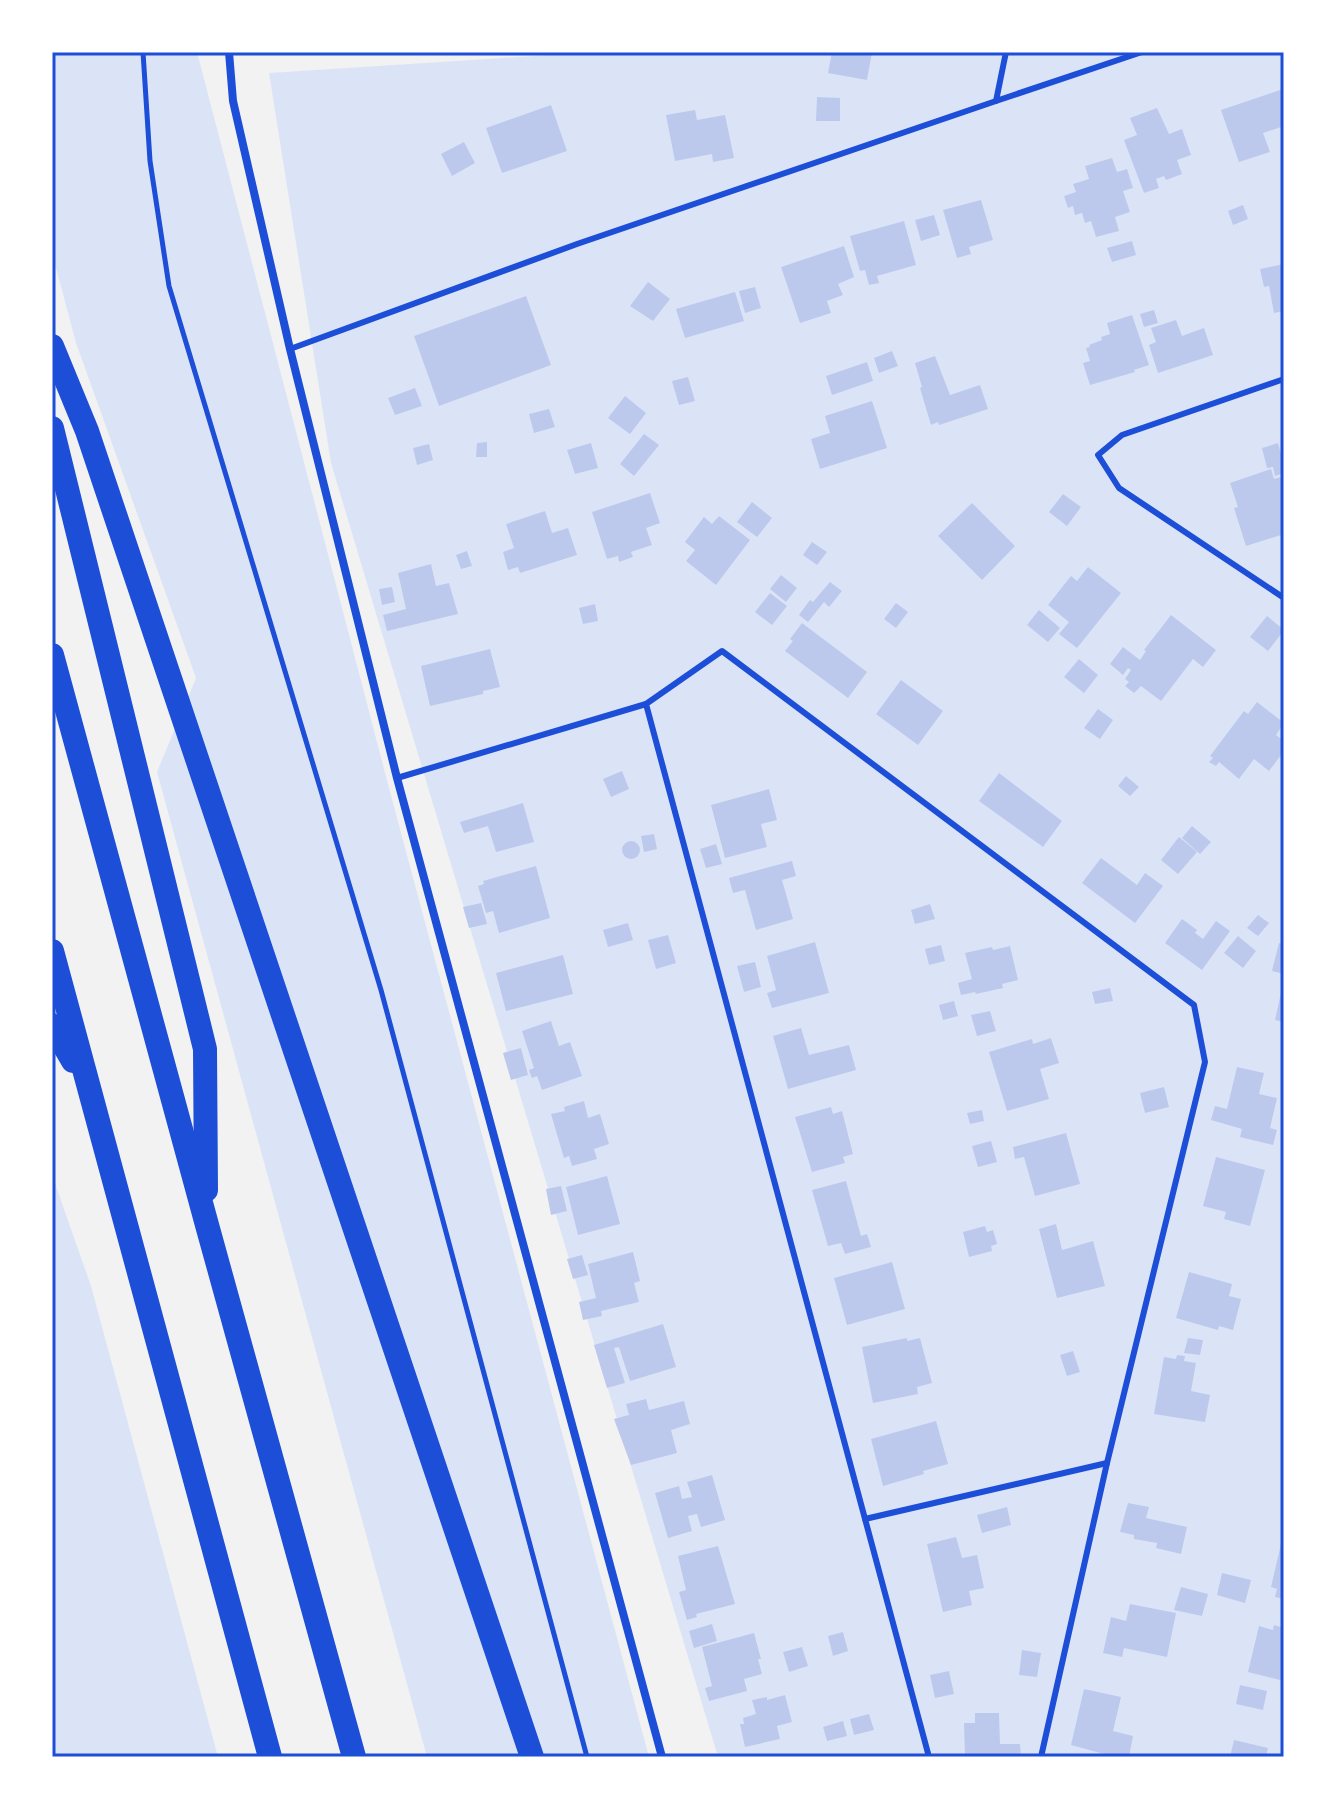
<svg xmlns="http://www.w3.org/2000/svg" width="1336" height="1809" font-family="Raleway,sans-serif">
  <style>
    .green { fill: #dbe4f7 }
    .building { fill: #bdc9ec }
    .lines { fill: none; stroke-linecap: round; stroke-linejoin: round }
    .path { stroke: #1d4ed8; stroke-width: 5 }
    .service { stroke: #1d4ed8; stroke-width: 6 }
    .minor { stroke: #1d4ed8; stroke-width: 8 }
    .motorway { stroke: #1d4ed8; stroke-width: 24 }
    .neatline { fill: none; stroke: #1d4ed8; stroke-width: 3 }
  </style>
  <rect width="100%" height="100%" fill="#f2f2f2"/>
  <!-- green -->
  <g class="green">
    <polygon points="52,52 197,52 389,788 649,1757 427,1757 157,772 196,678 76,343 52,253"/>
    <polygon points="597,52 1284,52 1284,1757 718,1757 331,463 269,73"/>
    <polygon points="52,1175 91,1286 218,1757 52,1757"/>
  </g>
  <!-- building -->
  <g class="building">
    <polygon points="832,52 872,52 867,80 828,73"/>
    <polygon points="1283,89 1284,126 1263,133 1270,152 1239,162 1221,110"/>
    <polygon points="817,97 840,98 840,121 816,121"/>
    <polygon points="551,105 567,151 502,173 486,128"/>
    <polygon points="1157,108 1169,134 1182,129 1191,155 1177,160 1182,174 1166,180 1164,176 1156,179 1159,188 1144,193 1124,140 1137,135 1130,118"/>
    <polygon points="695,110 697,120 725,115 734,158 713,162 712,154 675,161 666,115"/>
    <polygon points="464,142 475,163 452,176 441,154"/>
    <polygon points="1112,158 1117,172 1127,169 1133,188 1123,191 1130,212 1115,217 1119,231 1096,237 1091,221 1085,223 1082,213 1075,215 1073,206 1068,208 1064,196 1076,192 1073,184 1089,179 1085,166"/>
    <polygon points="981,200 993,240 969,247 971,254 957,258 943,210"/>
    <polygon points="1243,205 1248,219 1233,225 1228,211"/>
    <polygon points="934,215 940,235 921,241 915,220"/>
    <polygon points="904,221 916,265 877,276 879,283 869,285 865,270 860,271 850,236"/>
    <polygon points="1132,241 1136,255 1112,262 1107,248"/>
    <polygon points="844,246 854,277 838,284 843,295 827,301 831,313 800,323 781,267"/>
    <polygon points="1284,264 1284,311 1274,313 1269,286 1264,287 1260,269"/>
    <polygon points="648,282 670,299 653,321 630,306"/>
    <polygon points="755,287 761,308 745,313 739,291"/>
    <polygon points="735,292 744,321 685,338 676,309"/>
    <polygon points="526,296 551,365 439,406 414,336"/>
    <polygon points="1154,310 1158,323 1144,327 1140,314"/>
    <polygon points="1132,315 1149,365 1134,370 1135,372 1090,385 1083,363 1090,361 1086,348 1090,347 1089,345 1102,340 1101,337 1110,334 1107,323"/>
    <polygon points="1176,320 1182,336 1204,328 1213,355 1158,373 1149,345 1156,342 1151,328"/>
    <polygon points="892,351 898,366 879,373 874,358"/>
    <polygon points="935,356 950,395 980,385 988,409 939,425 938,422 931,425 920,388 922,387 915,363"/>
    <polygon points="867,362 873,381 832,395 826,376"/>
    <polygon points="688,377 695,401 679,405 672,381"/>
    <polygon points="415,388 422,406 395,415 388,398"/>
    <polygon points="625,396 646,413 630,434 608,418"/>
    <polygon points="872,401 887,448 820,469 811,439 830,433 825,416"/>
    <polygon points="549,409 555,427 534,433 529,414"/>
    <polygon points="644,434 659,445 634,476 620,464"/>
    <polygon points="487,442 487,457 476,457 477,443"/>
    <polygon points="591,443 598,468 575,474 567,450"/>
    <polygon points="1278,443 1284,465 1284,473 1275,476 1273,467 1267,468 1262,448"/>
    <polygon points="429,444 433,460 417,465 413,448"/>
    <polygon points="1271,469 1274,479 1284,476 1284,534 1246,546 1234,508 1238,507 1230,483"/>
    <polygon points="650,493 660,523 646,528 652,545 631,552 633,557 619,562 618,556 607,559 592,512"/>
    <polygon points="1063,494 1081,507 1067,526 1049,512"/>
    <polygon points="752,502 772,518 757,537 737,522"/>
    <polygon points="972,503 1015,546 982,580 938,536"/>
    <polygon points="545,511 552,533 568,528 577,555 520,573 518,567 508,570 503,552 514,548 506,524"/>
    <polygon points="719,516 750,540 716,585 686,561 695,550 685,542 704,517 712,524"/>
    <polygon points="812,542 827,552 817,565 803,555"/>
    <polygon points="467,551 472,566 461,569 456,555"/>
    <polygon points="431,564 436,586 449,583 458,614 387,631 383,615 406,609 398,573"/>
    <polygon points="1088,567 1121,593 1077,648 1059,634 1069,622 1048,605 1071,576 1077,581"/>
    <polygon points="781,575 797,588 786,602 770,589"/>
    <polygon points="830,582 842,591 829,607 824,602 808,622 799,615 810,600 813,602"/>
    <polygon points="392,587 395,602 382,605 379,589"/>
    <polygon points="770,593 787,606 772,625 755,612"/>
    <polygon points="896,603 908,612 896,628 884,619"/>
    <polygon points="595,604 598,621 583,624 579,608"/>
    <polygon points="1039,610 1060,628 1048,642 1027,625"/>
    <polygon points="1171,615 1216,650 1203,667 1193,659 1161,701 1141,686 1134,693 1125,686 1129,682 1125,679 1131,670 1128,668 1123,675 1110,664 1123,647 1140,660 1146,651 1144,650"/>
    <polygon points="1267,616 1284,630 1268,651 1250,637"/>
    <polygon points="802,623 867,672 848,698 785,651 793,641 790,639"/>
    <polygon points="490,649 500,687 483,691 483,694 430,706 421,666"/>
    <polygon points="1079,659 1098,675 1084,693 1064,677"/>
    <polygon points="901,680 943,711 918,745 876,714"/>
    <polygon points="1257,702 1284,723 1276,735 1284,741 1284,751 1269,771 1254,759 1239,779 1219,762 1216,766 1209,762 1213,758 1210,756 1244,711 1248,714"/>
    <polygon points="1098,709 1113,720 1100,739 1084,728"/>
    <polygon points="622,771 629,789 611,797 603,779"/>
    <polygon points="999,773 1062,821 1043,847 979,801"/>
    <polygon points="1126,776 1139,787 1130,796 1118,786"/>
    <polygon points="769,789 777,820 761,824 767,847 725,858 711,805"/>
    <polygon points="523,803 534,842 496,852 488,826 464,833 460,822"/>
    <polygon points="1192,826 1211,842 1200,854 1182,838"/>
    <polygon points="654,834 657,849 644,852 641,836"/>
    <polygon points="1179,837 1197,852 1178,874 1161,860"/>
    <circle cx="631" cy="850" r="9"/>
    <polygon points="716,844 722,864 706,868 700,849"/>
    <polygon points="1101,858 1137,885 1145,873 1163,886 1135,923 1082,883"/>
    <polygon points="792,861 796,876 782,880 793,919 756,930 745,890 733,893 729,878"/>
    <polygon points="536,866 550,918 499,933 493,911 486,913 478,886 484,884 483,881"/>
    <polygon points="481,903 487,924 469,928 463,907"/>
    <polygon points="930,904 935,919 915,924 911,910"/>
    <polygon points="1258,915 1269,923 1258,936 1247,928"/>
    <polygon points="1182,919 1197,930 1195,933 1203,939 1216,921 1230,931 1202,970 1165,943"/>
    <polygon points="628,923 633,940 608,947 603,930"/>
    <polygon points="668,935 676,963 656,969 648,940"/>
    <polygon points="1238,936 1256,951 1243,968 1224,953"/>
    <polygon points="815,942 829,993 772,1008 767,993 776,990 767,956"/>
    <polygon points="1279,943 1284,944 1284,974 1272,971"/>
    <polygon points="941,945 945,961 929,965 925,949"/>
    <polygon points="1010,946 1018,980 1002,984 1003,988 976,994 975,992 961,995 958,983 972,979 965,953 992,947 993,950"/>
    <polygon points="563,955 573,994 506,1011 496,973"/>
    <polygon points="755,962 761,987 744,992 737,966"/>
    <polygon points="1283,984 1284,984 1284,1022 1275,1020"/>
    <polygon points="1110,988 1113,1001 1095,1004 1092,992"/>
    <polygon points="954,1001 958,1016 943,1020 939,1005"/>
    <polygon points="990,1011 996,1031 977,1036 971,1015"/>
    <polygon points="551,1021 559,1046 570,1042 582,1076 542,1090 537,1076 532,1078 529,1070 534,1068 522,1031"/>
    <polygon points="801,1028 809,1055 849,1045 856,1070 788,1089 773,1036"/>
    <polygon points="1051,1038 1059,1063 1040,1069 1049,1099 1007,1111 989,1052 1032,1039 1033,1044"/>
    <polygon points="521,1048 528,1075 511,1080 503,1053"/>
    <polygon points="1237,1067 1264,1073 1259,1094 1277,1098 1270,1128 1277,1130 1273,1145 1240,1137 1242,1129 1211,1120 1215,1106 1227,1109"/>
    <polygon points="1164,1087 1169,1107 1145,1113 1140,1093"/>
    <polygon points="584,1101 588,1118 600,1114 609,1144 594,1149 597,1159 572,1166 569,1156 564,1158 551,1114 565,1111 564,1107"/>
    <polygon points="831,1107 833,1114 842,1111 853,1154 843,1157 845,1163 812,1172 795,1117"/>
    <polygon points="982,1110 984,1121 970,1124 967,1113"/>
    <polygon points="1066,1133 1080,1184 1035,1196 1024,1157 1015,1159 1013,1147"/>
    <polygon points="991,1141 997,1162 978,1167 972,1146"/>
    <polygon points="1216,1157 1265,1170 1250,1226 1224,1219 1226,1212 1203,1206"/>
    <polygon points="607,1176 620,1224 578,1235 566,1187"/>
    <polygon points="846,1181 861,1236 867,1234 871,1247 845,1254 841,1243 828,1246 812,1190"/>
    <polygon points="561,1186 567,1211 551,1215 546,1189"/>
    <polygon points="1056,1224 1062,1250 1093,1241 1105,1286 1057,1298 1039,1229"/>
    <polygon points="985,1226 987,1232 993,1230 997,1244 991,1246 992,1251 969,1257 963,1232"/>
    <polygon points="633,1252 640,1281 634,1283 639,1302 601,1311 602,1316 583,1320 579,1302 596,1298 588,1264"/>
    <polygon points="582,1255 588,1275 573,1279 567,1259"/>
    <polygon points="892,1262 905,1309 847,1325 834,1278"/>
    <polygon points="1189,1272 1232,1284 1229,1296 1241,1299 1233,1330 1219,1326 1218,1330 1176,1318"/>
    <polygon points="663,1324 676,1367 630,1381 619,1347 614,1348 625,1383 607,1388 594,1345"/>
    <polygon points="907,1338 907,1341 920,1338 932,1383 917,1387 918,1394 873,1403 862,1347"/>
    <polygon points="1188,1338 1203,1340 1200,1355 1184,1353"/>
    <polygon points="1073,1351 1080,1372 1067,1376 1060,1355"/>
    <polygon points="1177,1355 1185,1356 1184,1361 1196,1363 1191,1391 1210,1395 1205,1422 1154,1414 1164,1357 1176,1359"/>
    <polygon points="646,1399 649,1410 684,1401 690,1424 671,1430 677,1453 631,1465 614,1419 629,1415 626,1404"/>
    <polygon points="936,1421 948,1464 923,1471 924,1474 883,1486 871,1439"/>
    <polygon points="712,1475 725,1520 701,1527 697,1514 688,1516 692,1531 668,1538 655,1493 679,1486 682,1499 692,1497 687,1482"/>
    <polygon points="1128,1503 1149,1507 1146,1518 1187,1527 1181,1554 1156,1548 1157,1543 1134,1539 1134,1535 1120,1532"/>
    <polygon points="1007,1507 1011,1525 982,1533 977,1515"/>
    <polygon points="1283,1535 1284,1536 1284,1599 1275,1597 1277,1589 1271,1587"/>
    <polygon points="956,1537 962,1558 977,1555 984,1588 969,1591 972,1605 943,1612 927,1544"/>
    <polygon points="718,1546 735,1604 696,1614 697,1617 687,1620 679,1592 686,1590 678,1556"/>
    <polygon points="1222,1573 1251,1580 1245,1603 1217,1595"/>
    <polygon points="1181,1587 1208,1594 1202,1616 1174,1610"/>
    <polygon points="1130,1604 1176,1613 1167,1657 1124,1648 1122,1657 1103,1653 1111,1617 1126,1621"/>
    <polygon points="712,1624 717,1641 694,1648 689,1631"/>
    <polygon points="1274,1625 1284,1628 1284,1681 1248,1672 1259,1626 1273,1630"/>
    <polygon points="843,1632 848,1651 833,1656 828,1636"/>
    <polygon points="754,1633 761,1659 758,1659 762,1674 744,1679 747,1691 709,1701 705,1688 712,1686 702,1647"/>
    <polygon points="802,1647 808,1666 789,1672 783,1652"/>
    <polygon points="1022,1650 1041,1653 1037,1677 1019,1675"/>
    <polygon points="949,1671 954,1694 935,1698 930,1675"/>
    <polygon points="1240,1685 1267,1691 1263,1710 1236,1704"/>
    <polygon points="1084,1689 1121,1697 1113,1731 1133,1736 1129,1757 1115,1757 1071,1745"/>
    <polygon points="785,1695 792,1722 777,1726 780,1739 745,1747 740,1724 744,1724 743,1718 756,1714 752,1700 767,1697 767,1700"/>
    <polygon points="975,1713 999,1713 1000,1744 1020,1744 1021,1757 965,1757 964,1723 975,1723"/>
    <polygon points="869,1714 874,1730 854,1735 850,1719"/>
    <polygon points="843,1721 847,1736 827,1741 823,1727"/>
    <polygon points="1234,1740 1268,1748 1266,1757 1230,1757"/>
  </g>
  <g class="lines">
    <!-- path -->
    <polyline class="path" points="143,52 150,161 169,286 381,990 587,1757"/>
    <!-- service -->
    <g class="service">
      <polyline points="1006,52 996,101 1142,52"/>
      <polyline points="290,349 577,244 996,101"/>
      <polyline points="1284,379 1122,435 1098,455 1119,488 1284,598"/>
      <polyline points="397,778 646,704"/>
      <polyline points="865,1519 1107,1463"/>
      <polyline points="929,1757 646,704 722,651 1194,1005 1205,1062 1107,1463 1041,1757"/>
    </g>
    <!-- minor -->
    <polyline class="minor" points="229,52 233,101 290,349 397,778 662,1757"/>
    <!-- motorway -->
    <g class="motorway">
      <polyline points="52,346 87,431 532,1757"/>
      <polyline points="52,428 205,1049 206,1190"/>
      <polyline points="52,655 207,1225 354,1757"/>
      <polyline points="52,951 270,1757"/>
      <polyline points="52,1025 73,1061"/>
    </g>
  </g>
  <!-- border -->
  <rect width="1336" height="1809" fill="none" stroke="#ffffff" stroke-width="108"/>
  <rect x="54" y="54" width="1228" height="1701" class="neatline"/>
</svg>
